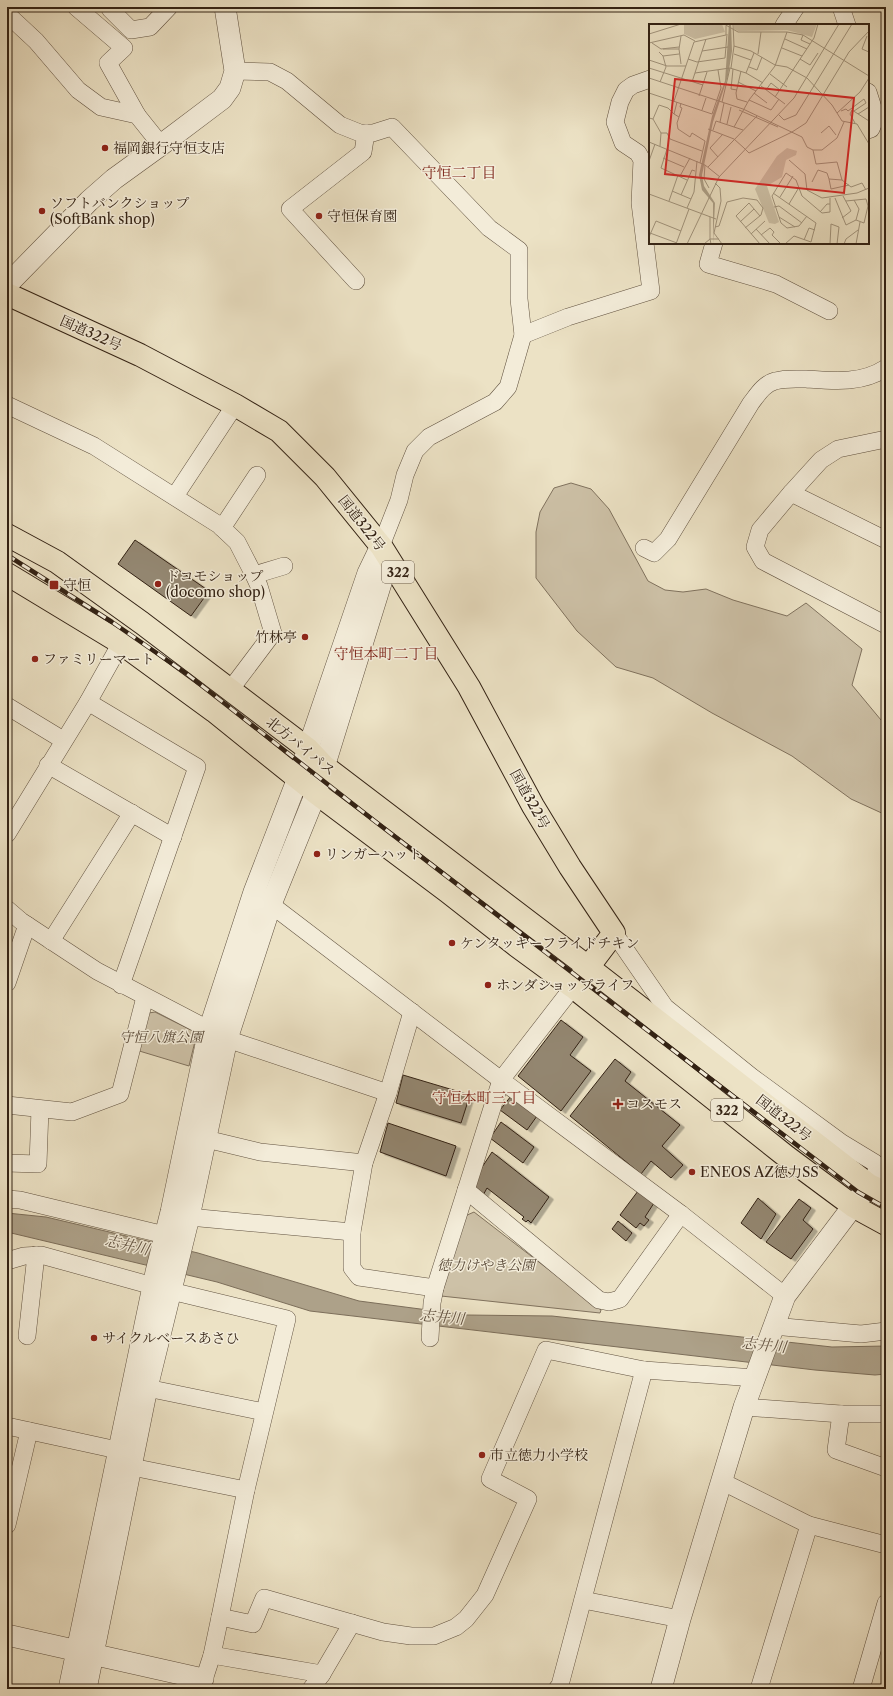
<svg xmlns="http://www.w3.org/2000/svg" width="893" height="1696" font-family="'Libre Caslon Text','Noto Serif JP',serif">
<style>
.green{fill:#cdc1a7;stroke:#80725e}
.water{fill:#ada189;stroke:#7c6e5a}
.building{fill:#938670;stroke:#332214;filter:url(#shadow)}
.lines{fill:none;stroke-linecap:round;stroke-linejoin:round}
.minor-casing{stroke:#615240;stroke-width:18}
.tertiary-casing{stroke:#615240;stroke-width:22}
.trunk-casing{stroke:#332214;stroke-width:24}
.minor{stroke:#f3ecd9;stroke-width:17}
.tertiary{stroke:#f3ecd9;stroke-width:21}
.trunk{stroke:#ece2c5;stroke-width:22}
.rail-casing{stroke:#332214;stroke-width:4.5}
.rail{stroke:#f3ecd9;stroke-width:3;stroke-dasharray:9;stroke-linecap:butt}
.poi-dot{fill:#8f2418;stroke:#f3ecd9;stroke-width:1.5}
.labels{text-anchor:middle;stroke-width:3;stroke-linejoin:round;paint-order:stroke}
.shield{fill:#f3ecd9;stroke:#6d5f4f;stroke-width:1}
.shield-label{font-size:13px;font-weight:bold;fill:#332214}
.poi-label{font-size:14px;fill:#332214;stroke:#f3ecd9;text-anchor:start}
.street-label{font-size:14px;fill:#332214;stroke:#f3ecd9}
.park-label{font-size:14px;font-style:italic;fill:#5a4a39;stroke:#f3ecd9}
.neighbourhood-label{font-size:15px;fill:#7a1f14;stroke:#f3ecd9}
.water-label{font-size:15px;font-style:italic;fill:#5e4e3d;stroke:#f3ecd9}
.inset-road{fill:none;stroke:#a2957e;stroke-width:1}
.view{fill:#d62828;fill-opacity:0.15;stroke:#d62828;stroke-width:2}
.inset-edge{fill:none;stroke:#332214;stroke-width:2}
</style>
<defs>
<filter id="shadow"><feDropShadow dx="4.5" dy="2.5" stdDeviation="0" flood-color="#0004"/></filter>
</defs>
<rect width="100%" height="100%" fill="#ece2c5"/>
<filter id="stains"><feTurbulence type="fractalNoise" baseFrequency=".005" numOctaves="4"/><feColorMatrix values="0 0 0 0 .2 0 0 0 0 .09 0 0 0 0 .02 0 0 0 .5 -.17"/></filter>
<radialGradient id="worn" r=".72"><stop offset=".6" stop-color="#630" stop-opacity="0"/><stop offset="1" stop-color="#630" stop-opacity=".3"/></radialGradient>
<g class="green">
<polygon points="571,483 591,489 609,509 648,581 665,590 683,592 706,589 733,600 787,616 806,603 862,649 852,685 881,720 886,722 886,815 851,799 792,756 712,713 653,678 616,667 577,631 536,578 536,532 540,512 554,488"/>
<polygon points="155,1012 197,1033 189,1066 136,1050 143,1014"/>
<polygon points="474,1212 601,1310 600,1313 441,1296 465,1216"/>
</g>
<polygon class="water" points="7,1213 46,1217 198,1253 359,1301 466,1315 552,1316 832,1347 886,1346 886,1374 875,1375 815,1370 310,1311 217,1282 7,1232"/>
<g class="building">
<polygon points="135,540 209,591 191,616 118,564"/>
<polygon points="561,1020 583,1037 570,1055 591,1071 561,1111 518,1076"/>
<polygon points="615,1059 631,1072 625,1081 680,1125 662,1146 683,1165 671,1178 651,1161 641,1174 570,1116"/>
<polygon points="403,1075 470,1095 461,1123 396,1103"/>
<polygon points="511,1096 537,1116 527,1130 500,1110"/>
<polygon points="501,1122 534,1147 523,1163 490,1138"/>
<polygon points="388,1123 456,1146 446,1176 380,1152"/>
<polygon points="492,1152 549,1197 531,1223 528,1220 526,1222 522,1219 524,1217 487,1188 481,1199 471,1184"/>
<polygon points="638,1191 654,1203 645,1217 649,1220 644,1226 640,1223 636,1228 620,1215"/>
<polygon points="758,1198 776,1214 761,1239 741,1223"/>
<polygon points="799,1199 811,1208 803,1220 813,1229 791,1259 766,1242"/>
<polygon points="618,1221 632,1233 626,1241 612,1229"/>
</g>
<g class="lines">
<defs>
<g id="minor">
<polyline points="76,7 124,48 108,63 137,115"/>
<polyline points="112,7 110,9 131,30 150,27 169,7"/>
<polyline points="841,7 847,25"/>
<polyline points="7,14 36,41 78,90 101,107 137,115 161,145"/>
<polyline points="784,25 796,7"/>
<polyline points="235,71 270,72 287,81 340,125 360,133 373,133 392,127 489,228 519,250 519,299 523,335 508,387 495,402 429,437 415,451 405,475 399,500 381,546"/>
<polyline points="868,92 876,117 871,129 868,130"/>
<polyline points="714,243 708,264 776,284 829,311"/>
<polyline points="356,281 290,209 363,152 366,133"/>
<polyline points="523,335 568,317 651,291 640,203 642,160 638,153 623,143 615,122 620,102 626,90 633,85 650,79"/>
<polyline points="7,405 94,446 219,525 237,542 254,575 259,586 273,633 230,690"/>
<polyline points="886,439 838,449 821,460 791,493 760,530 755,547 763,561 886,625"/>
<polyline points="791,493 886,540"/>
<polyline points="175,496 235,405"/>
<polyline points="222,528 257,475"/>
<path d="M644 548 654 553 668 539 751 403C758 394 764 384 775 381 785 378 796 379 806 379 834 381 861 384 886 368"/>
<polyline points="254,575 284,566"/>
<polyline points="88,702 197,767 121,985"/>
<polyline points="7,706 63,740"/>
<polyline points="48,765 173,837"/>
<polyline points="7,834 88,702 121,643"/>
<polyline points="261,897 501,1080 681,1214 785,1296"/>
<polyline points="7,909 21,921 97,971 227,1039 388,1093"/>
<polyline points="614,933 665,1007 752,1077 842,1143 875,1163 877,1170 869,1185"/>
<polyline points="51,941 132,813"/>
<polyline points="7,983 27,925"/>
<polyline points="412,1012 388,1093 364,1163 352,1232 352,1268 359,1277 435,1288"/>
<polyline points="7,1105 72,1112 120,1094 145,997"/>
<polyline points="206,1139 260,1152 364,1163"/>
<polyline points="7,1163 38,1164 40,1109"/>
<polyline points="466,1190 599,1300 609,1302 620,1299 681,1214"/>
<polyline points="7,1199 20,1200 165,1235"/>
<polyline points="178,1214 189,1217 352,1232"/>
<polyline points="7,1261 24,1256 41,1255 171,1291 287,1319 246,1490 220,1617 212,1655 201,1689"/>
<polyline points="773,1326 861,1334 886,1331"/>
<polyline points="27,1336 36,1255"/>
<polyline points="430,1338 432,1303 435,1288 501,1080 573,987"/>
<polyline points="147,1388 264,1412"/>
<polyline points="744,1407 841,1414 886,1414"/>
<polyline points="841,1414 836,1450 886,1468"/>
<polyline points="7,1426 131,1453"/>
<polyline points="132,1467 246,1490"/>
<polyline points="721,1481 809,1525 886,1545"/>
<polyline points="7,1525 29,1431"/>
<polyline points="583,1600 680,1619"/>
<polyline points="220,1617 253,1624 264,1598 383,1632 411,1636 434,1636 456,1627 466,1619 485,1595 528,1499 490,1479 546,1350 644,1370 755,1378"/>
<polyline points="212,1655 322,1674 352,1623"/>
<polyline points="311,1689 322,1674"/>
<polyline points="557,1689 560,1685 644,1370"/>
<polyline points="759,1689 809,1525"/>
<polyline points="861,1689 886,1603"/>
</g>
<g id="tertiary">
<polyline points="7,285 89,201 114,179 161,145 222,99 230,88 235,71 225,7"/>
<polyline points="7,1635 203,1679"/>
<polyline points="69,1689 156,1272 171,1212 209,1030 254,892 298,778 368,573 381,546"/>
<polyline points="86,1689 147,1388 189,1217 227,1039 271,904 316,793 382,580 381,550"/>
<polyline points="661,1689 680,1619 744,1407 785,1296 869,1185"/>
</g>
<g id="trunk">
<polyline points="7,294 140,355 235,405 279,431 325,477 381,546 469,687 533,806 570,867 614,933 580,978"/>
<polyline points="7,535 57,562 142,623 308,749 324,766 588,967 869,1185 886,1193"/>
<polyline points="7,574 121,643 214,711 316,793 448,892 517,946 573,987 787,1157 853,1206 886,1224"/>
</g>
</defs>
<use href="#minor" class="minor-casing"/>
<use href="#tertiary" class="tertiary-casing"/>
<use href="#trunk" class="trunk-casing"/>
<use href="#minor" class="minor"/>
<use href="#tertiary" class="tertiary"/>
<use href="#trunk" class="trunk"/>
<defs>
<polyline id="rail" points="7,555 112,622 187,674 372,819 858,1192 886,1208"/>
</defs>
<use href="#rail" class="rail-casing"/>
<use href="#rail" class="rail"/>
</g>
<g class="poi-dot">
<circle cx="105" cy="148" r="4"/>
<circle cx="42" cy="211" r="4"/>
<circle cx="319" cy="216" r="4"/>
<circle cx="158" cy="584" r="4"/>
<rect x="49" y="580" width="10" height="10" rx="2"/>
<circle cx="305" cy="637" r="4"/>
<circle cx="35" cy="659" r="4"/>
<circle cx="317" cy="854" r="4"/>
<circle cx="452" cy="943" r="4"/>
<circle cx="488" cy="985" r="4"/>
<path d="M616 1098h4v4h4v4h-4v4h-4v-4h-4v-4h4z"/>
<circle cx="692" cy="1172" r="4"/>
<circle cx="94" cy="1338" r="4"/>
<circle cx="482" cy="1455" r="4"/>
</g>
<g class="labels">
<g class="shield">
<rect x="382" y="561" width="32" height="22" rx="3"/>
<rect x="711" y="1099" width="32" height="22" rx="3"/>
</g>
<g class="shield-label">
<text x="398" y="577">322</text>
<text x="727" y="1115">322</text>
</g>
<g class="poi-label">
<text x="113" y="153">福岡銀行守恒支店</text>
<text x="50" y="208">ソフトバンクショップ<tspan x="50" dy="16">(SoftBank shop)</tspan></text>
<text x="327" y="221">守恒保育園</text>
<text x="166" y="581">ドコモショップ<tspan x="166" dy="16">(docomo shop)</tspan></text>
<text x="63" y="590">守恒</text>
<text x="297" y="642" text-anchor="end">竹林亭</text>
<text x="43" y="664">ファミリーマート</text>
<text x="325" y="859">リンガーハット</text>
<text x="460" y="948">ケンタッキーフライドチキン</text>
<text x="496" y="990">ホンダショップライフ</text>
<text x="626" y="1109">コスモス</text>
<text x="700" y="1177">ENEOS AZ徳力SS</text>
<text x="102" y="1343">サイクルベースあさひ</text>
<text x="490" y="1460">市立徳力小学校</text>
</g>
<g class="street-label">
<text transform="translate(91 333) rotate(24)" y="5">国道322号</text>
<text transform="translate(362 523) rotate(52)" y="5">国道322号</text>
<text transform="translate(301 746) rotate(39)" y="5">北方バイパス</text>
<text transform="translate(530 799) rotate(61)" y="5">国道322号</text>
<text transform="translate(784 1118) rotate(38)" y="5">国道322号</text>
</g>
<g class="park-label">
<text x="161" y="1042">守恒八旗公園</text>
<text x="486" y="1270">徳力けやき公園</text>
</g>
<g class="neighbourhood-label">
<text x="459" y="178">守恒二丁目</text>
<text x="386" y="659">守恒本町二丁目</text>
<text x="484" y="1103">守恒本町三丁目</text>
</g>
<g class="water-label">
<text transform="translate(127 1245) rotate(13)" y="5">志井川</text>
<text transform="translate(442 1317) rotate(5)" y="5">志井川</text>
<text transform="translate(764 1345) rotate(6)" y="5">志井川</text>
</g>
</g>
<g transform="translate(649 24)">
<rect width="220" height="220" fill="#ece2c5"/>
<path d="M35 0H73L76 8 46 15 35 10ZM85 0H168L163 13 138 6 89 7 85 5ZM138 124 148 127 147 131 137 136 133 153 118 162 130 198 126 200 120 199 106 165 128 132Z" fill="#cdc1a7"/>
<path d="M80 0H82L83 27 79 52 64 98 53 151 55 162 66 179 64 220V179L53 166 50 151 63 92 76 57Z" fill="#ada189"/>
<path class="inset-road" d="M75 0 89 8H138L154 11 220 52M0 10 32 0M154 11 152 16 161 20M32 12 30 25 32 40M218 12 213 25 220 28M136 15 158 25M0 19 35 11 46 17M3 19 12 25 30 23M85 22 102 27 126 41 138 43 158 54 183 81 193 97 208 100 220 120M133 24 153 32M14 25H30M53 27 79 23M10 28 14 32 30 30M105 29 97 49 114 59M85 30 102 36M109 30 112 8M39 35 48 38 76 34 78 10M151 35 161 41 169 29M0 36 18 42H37M100 43 108 46 113 33M0 44 54 61M82 44 85 22 84 0M84 45 82 65 88 66M92 47 87 69 88 75 98 78M46 49 81 44 97 49M121 50 138 63M0 54 94 85 153 113 158 123 164 126H173L188 114 195 98M11 58 17 43 14 32M43 58 57 15M89 58 107 67M112 62 136 80M117 66 122 59 131 66M0 69 63 90 72 64 69 46M105 69 118 79M50 72 58 48M126 73 165 14 169 0M100 76 122 86 130 75M25 77 45 18 77 11V2M28 78 25 90 30 93M73 78 81 44M32 79 31 83 33 84 28 99 29 105 41 113 43 109 56 117 51 139M53 86 57 74M90 86 129 103M192 87 197 85 199 87 215 75 217 79 205 87M188 89 211 68 220 54M209 90 220 83M130 91 135 96 147 91 203 0M0 94 4 95 12 109 11 122M4 95 10 81 19 84 25 90M71 98 75 79M206 99 201 90 203 86 220 97M78 100 82 83M85 103 100 76 126 42 138 8M59 105 85 115 95 124M64 106 67 97 94 106M12 109H18L21 115 53 127M172 109 180 102 187 111M0 118 56 141 71 153M95 124 100 129 143 108 157 99 200 28 220 7M18 125 12 144 38 156M164 126 167 140 188 138 193 156 202 163 213 159 217 166M69 133 61 124 74 110M14 134 35 143M140 136 156 150 158 166 173 174 208 169 220 164M0 137 6 120M56 141 55 155 60 164M59 143 108 92M31 152 41 134M193 156 180 155 182 165 200 161M163 158 169 146 178 149 180 155M66 159 71 164 72 177 65 209 73 220M23 167 42 175M124 169 167 199 162 218 145 212 136 220M0 170 67 195M32 171 43 146 46 147M131 173 144 152M186 174 197 201 207 196 215 199 219 182 217 175 197 177M205 176 210 185 207 196M20 177 29 151M140 180 149 165M125 183 130 182 153 199M38 184 45 168 48 137M171 188 178 180H181M158 192 150 202 138 204 132 199 123 172 137 149 147 156 153 172 173 189 181 188V174M61 193V215H70M130 193 146 203M193 194 202 187 194 172M91 198 105 185M66 203 70 202 78 178 94 174 108 176 114 184 112 191 96 204M107 205 121 220M1 209 28 219M102 210 116 197M112 211 121 204 125 208 123 211 132 220M0 213 7 197 32 207M155 216 160 204 166 206M27 220 40 185M38 220 70 153 145 74 190 0M55 220 61 215 62 220M111 220 87 192 100 179 111 192M181 220 182 200 190 203 188 220M195 220 197 215 209 206M207 220 211 198"/>
<path class="view" d="M26 55 205 74 195 169 16 150Z"/>
<rect width="220" height="220" class="inset-edge"/>
</g>
<rect width="893" height="1696" fill="none" stroke="#ece2c5" stroke-width="24"/>
<rect x="8" y="8" width="877" height="1680" fill="none" stroke="#332214" stroke-width="2"/>
<rect x="12" y="12" width="869" height="1672" fill="none" stroke="#332214"/>
<rect width="100%" height="100%" filter="url(#stains)"/>
<rect width="100%" height="100%" fill="url(#worn)"/>
</svg>
